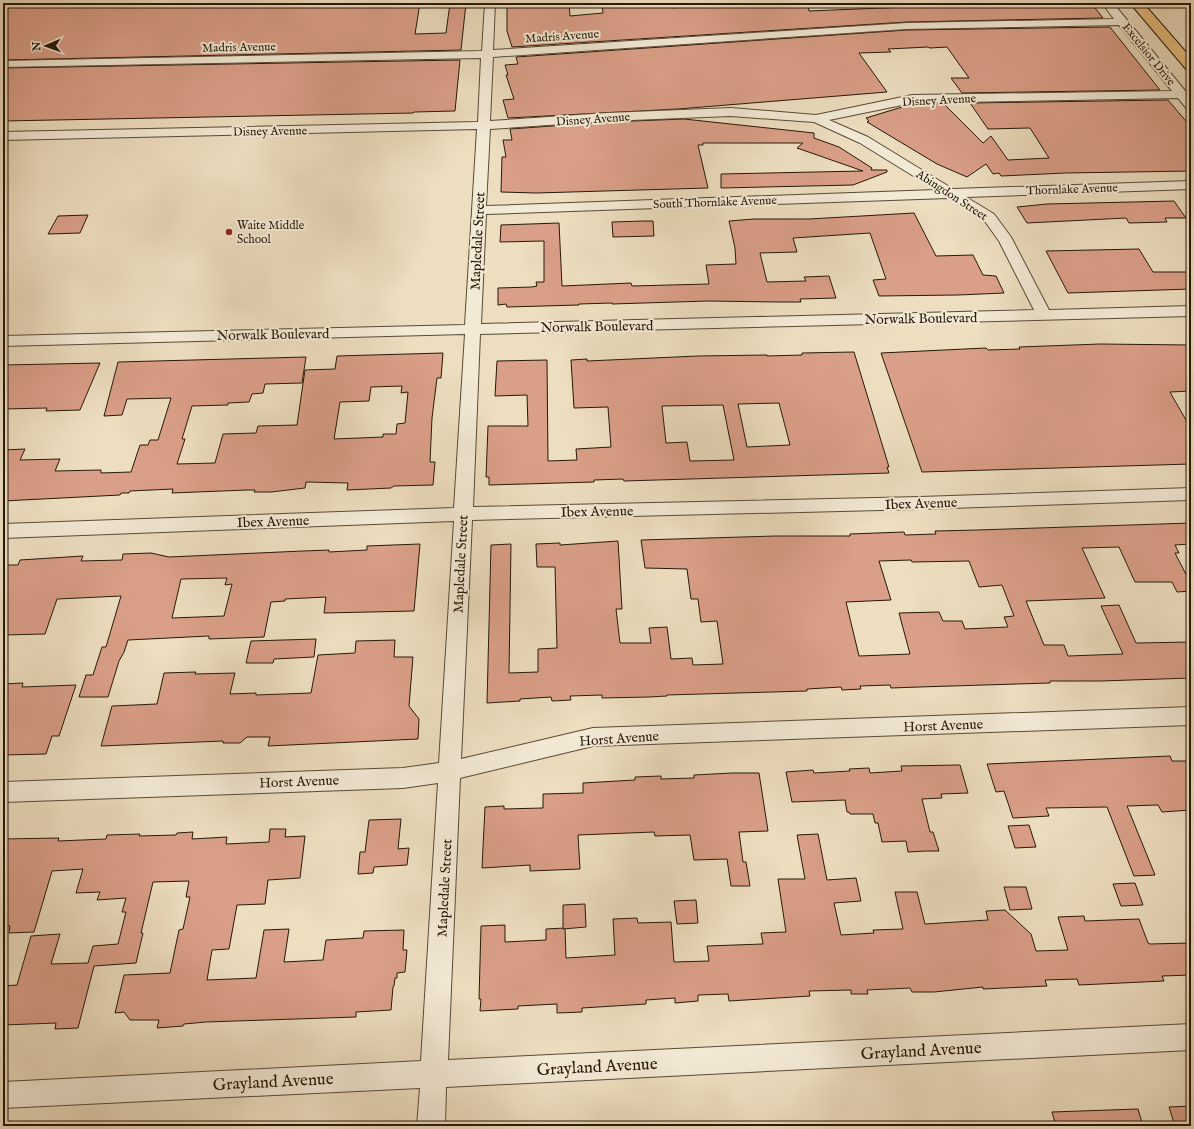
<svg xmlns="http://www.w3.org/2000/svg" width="1194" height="1129" font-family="'IM FELL English',serif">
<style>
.building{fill:#da9f88;stroke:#271807;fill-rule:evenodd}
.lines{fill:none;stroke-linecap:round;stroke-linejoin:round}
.minor-casing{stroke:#584a35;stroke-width:2}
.major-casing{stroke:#271807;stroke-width:2}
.minor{fill:#f3ead6;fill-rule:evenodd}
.major{fill:#e6bf80;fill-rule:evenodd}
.poi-dot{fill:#8f2418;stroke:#f3ead6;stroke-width:1.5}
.labels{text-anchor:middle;stroke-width:4;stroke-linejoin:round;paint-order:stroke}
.far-street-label{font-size:12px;fill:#271807;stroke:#f3ead6}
.far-poi-label{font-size:12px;fill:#271807;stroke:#f3ead6;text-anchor:start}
.street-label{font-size:14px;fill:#271807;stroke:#f3ead6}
.near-street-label{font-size:17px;fill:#271807;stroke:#f3ead6}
</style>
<rect width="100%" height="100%" fill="#eddec0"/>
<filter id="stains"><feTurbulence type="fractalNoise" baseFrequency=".005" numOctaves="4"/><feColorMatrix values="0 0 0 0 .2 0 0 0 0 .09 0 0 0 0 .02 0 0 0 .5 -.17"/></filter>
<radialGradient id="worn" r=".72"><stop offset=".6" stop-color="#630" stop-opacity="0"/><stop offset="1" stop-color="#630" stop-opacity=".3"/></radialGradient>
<g class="building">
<polygon points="90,3 420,3 415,34 446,33 450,3 466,3 461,50 3,60 3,5"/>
<polygon points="510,3 569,3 570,16 603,13 602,3 672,3 673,8 710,3 808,3 809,11 956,5 955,3 1091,3 1103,18 907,22 512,47 507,31 507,6 510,6"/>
<polygon points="1110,27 1160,90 962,93 951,78 969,78 947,47 930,48 928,47 888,49 891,52 859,53 887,92 678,109 508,118 503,100 514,99 506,75 508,75 505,65 518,64 516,57 907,30"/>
<polygon points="460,60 455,111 414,112 413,113 3,121 3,68"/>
<polygon points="1168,100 1191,127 1191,171 1065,173 1001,176 999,173 993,174 986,164 967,177 937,164 867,122 869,121 866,118 912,104 944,104 983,143 991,136 1008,160 1049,158 1030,128 988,129 970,103"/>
<polygon points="684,119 814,133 814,138 839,147 872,168 871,170 887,170 887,172 853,185 721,188 721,174 863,171 797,148 803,143 703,143 703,145 698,145 708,188 536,193 501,192 502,157 506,157 503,140 512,140 510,129 607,122"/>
<polygon points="1174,201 1186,218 1165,218 1167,222 1129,223 1126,218 1027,223 1017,207 1047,204"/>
<polygon points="914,213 936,256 973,255 983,275 996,276 1004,293 958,295 879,296 873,280 886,279 870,233 793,238 797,252 760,253 767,282 806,281 804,277 829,276 836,298 800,299 801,302 778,302 708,301 612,304 612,303 579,304 579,305 507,307 506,304 498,305 498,288 532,287 537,286 536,282 544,282 544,241 500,242 501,225 559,223 562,286 631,283 632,286 709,284 706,265 736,264 735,248 729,221 754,219 809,219"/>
<polygon points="88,215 80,233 48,234 58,216"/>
<polygon points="644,221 653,221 654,236 613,237 612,222"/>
<polygon points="1139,249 1153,272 1191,272 1191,289 1068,293 1046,251"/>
<polygon points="1100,344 1191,345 1191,391 1170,392 1191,429 1191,464 922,472 881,353 986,348 988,350 1020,349 1019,347"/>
<path d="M854 352 889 467H887L889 473 624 481 623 479 594 480V482L489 485V477H486L488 426H528L527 395 495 396 497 361 547 360 548 461 577 460 576 449 611 447 608 407 574 408 571 360 587 359V361L698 356 767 355V356L802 355V353ZM779 403 790 445 747 447 738 404ZM723 405 734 460 690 461 687 442 666 443 662 406Z"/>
<path d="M443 353 441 378H437L432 418 430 462H435L433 485 394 486 391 488 347 490 348 483 306 482 305 488 271 492H254L255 490H247L172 493 173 489 130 491 129 493H121L120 495 3 501V450L25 449 20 460 60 459 55 471 101 470V473L131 472 140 445H148L150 440H158L171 398 127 399 122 415 104 416 118 362 306 357 302 383 265 384 263 393 252 394 249 402 228 403V405L192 406 182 439H185L177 464 215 463 223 434 256 433 258 426 297 425 305 370 335 369 337 356ZM402 386 401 393 408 392 405 423 397 424 396 434H383V437L334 439 340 402 369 401 371 387Z"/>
<polygon points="100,363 80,410 46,411 47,408 3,409 3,365"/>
<path d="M1191 523V544L1175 545 1179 553H1175L1191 584V591L1177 592 1172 582H1135L1119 547 1082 548 1105 598 1026 601 1044 645H1064L1068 656 1123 654 1101 606 1119 605 1136 643 1191 642V678L1101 681H1050V683L919 687 891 688 890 685 860 686 861 689 842 690 841 687 807 689V691L667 695V696L649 697 602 698V695L570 696 571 700 552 701 551 697 520 699V701L487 703 491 545 511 544 509 673 538 672V649L557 648 555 567H537L536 544 560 543V545L618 541 622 609H616L620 643H651L649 628 667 627 671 659 692 658 693 665 723 664 717 621 701 622 698 599H691L687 569 645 568 641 540 776 536H850V534L904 532 905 535 936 534 935 531 977 530ZM911 560 912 562 969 561 979 587 1002 585 1014 616 1004 617 1008 627 965 629 962 621H943L939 612 899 613 910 654 859 656 846 602 891 600 879 561Z"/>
<path d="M420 544 414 611 324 613 326 597 285 599V601L271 602 264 637 209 639V636L128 640 124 652 119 661 108 697H79L86 675H93L102 647H106L121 596 57 599 45 634 3 635V565H18L20 560 83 556 81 561 122 560 123 554 151 553 169 557 303 551 329 550V552L367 550V546ZM227 578 225 585 232 584 224 616 172 618 181 579Z"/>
<polygon points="316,639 314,657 274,659 273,663 246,663 251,641"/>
<polygon points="395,640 394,657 413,657 409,706 419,719 418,739 268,746 270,737 247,737 240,743 223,743 223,741 101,746 112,706 157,704 164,673 196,672 195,674 235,673 230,694 256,693 256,695 311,693 318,655 355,653 356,641"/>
<polygon points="23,683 22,687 76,685 59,736 52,736 46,754 3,755 3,684"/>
<polygon points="1170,756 1172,761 1186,761 1191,772 1191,810 1162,812 1158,805 1127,806 1155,875 1134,876 1107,807 1046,808 1049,816 1013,818 1004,791 996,792 987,764"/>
<polygon points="960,765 968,793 941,794 942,798 922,799 930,832 933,832 939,851 926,851 908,852 906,841 882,842 878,823 875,823 873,814 850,814 849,812 847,812 845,800 792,802 786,772 813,770 814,773 850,771 849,769 869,768 870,773 902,771 901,766"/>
<polygon points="732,773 759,773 768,831 739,832 743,862 746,862 750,886 731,886 727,859 694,860 690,835 655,836 654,832 578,835 580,869 530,871 530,865 482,868 485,807 504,806 504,809 543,808 543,794 583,793 583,783 635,780 635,777 661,776 661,779 694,778 694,775"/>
<polygon points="401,819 398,849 409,848 407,865 374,867 373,873 358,874 360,852 365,852 369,820"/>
<polygon points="1029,825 1036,847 1015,848 1008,826"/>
<polygon points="270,829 286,829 285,837 305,836 300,878 268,880 265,904 237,905 229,949 212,950 207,980 256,978 264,930 289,929 284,962 323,960 326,940 363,938 364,931 404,930 403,950 407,950 405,972 397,973 397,978 395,978 394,986 393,987 391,1010 356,1012 356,1017 206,1022 184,1024 183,1026 157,1028 159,1020 130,1020 124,1012 115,1013 124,975 170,973 179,930 183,929 190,897 186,897 189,881 153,882 141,933 143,933 136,963 94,966 78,1028 55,1029 56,1023 3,1025 3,986 17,985 31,936 60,934 51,964 88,963 93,946 118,944 126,912 122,912 126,898 97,900 100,892 76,893 83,869 52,871 34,932 9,933 10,926 3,926 3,839 59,838 58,841 106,839 107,835 140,834 139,836 176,835 177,833 193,832 192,839 227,837 226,844 269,842"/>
<polygon points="818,834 827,880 856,878 861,901 834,903 841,935 874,933 873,930 903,929 895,892 917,892 925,924 988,920 986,911 1005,910 1031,934 1036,951 1068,950 1058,917 1084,916 1085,921 1139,919 1148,943 1150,944 1191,943 1191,975 1162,976 1164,981 1079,985 1077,979 1045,980 1047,986 983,989 983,987 934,992 912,992 910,988 867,990 868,994 851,994 851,990 809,991 810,996 729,1001 728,994 698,995 698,1001 675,1003 675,998 646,1000 646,1004 582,1008 582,1012 557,1013 557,1004 518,1006 518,1009 480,1011 481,999 479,999 481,926 505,925 505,942 546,940 546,929 565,928 566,958 615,955 613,919 637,918 638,923 671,922 674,962 709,961 707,946 763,944 761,933 786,932 778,879 805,879 797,835"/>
<polygon points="1135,883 1143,905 1121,906 1113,884"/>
<polygon points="1004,887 1026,887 1032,909 1010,910"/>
<polygon points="696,900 698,923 677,924 674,901"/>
<polygon points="585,904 586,927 563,929 563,905"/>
<polygon points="1191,1106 1191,1126 1175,1126 1169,1107"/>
<polygon points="1138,1109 1143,1126 1056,1126 1052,1112"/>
</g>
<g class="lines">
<defs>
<path id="minor" d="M485 3H495L493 50 907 23 1114 19 1102 3H1113L1191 98V110L1187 109 1178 98 912 103 829 120 868 137 953 189 1191 181V189L966 197 994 214 1011 237 1049 310 1191 306V316L480 334 473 507 920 497 1191 488V500L920 509 472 520 461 759 593 728 1191 707V725L593 746 460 778 448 1060 1191 1024V1050L446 1087 445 1126H417L420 1088 3 1108V1082L421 1061 438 783 403 788 3 802V782L403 768 439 763 454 521 3 538V524L454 508 465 334 3 346V336L465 325 477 129 3 140V132L478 122 481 58 3 67V61L482 51ZM1119 25 1172 91 912 95 816 115 731 108 607 113 490 121 493 57 907 29ZM731 116 814 122 860 143 936 190 486 206 490 129 607 121ZM948 198 984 220 999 241 1034 310 481 324 486 214Z"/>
<polygon id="major" points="1130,3 1143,3 1191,58 1191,70 1186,69"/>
</defs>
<use href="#minor" class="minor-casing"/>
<use href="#major" class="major-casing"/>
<use href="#minor" class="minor"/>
<use href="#major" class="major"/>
</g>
<circle class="poi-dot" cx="229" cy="232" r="4"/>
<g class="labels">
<g class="far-street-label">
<text transform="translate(562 36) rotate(-4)" y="4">Madris Avenue</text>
<text transform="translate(239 47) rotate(-1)" y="4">Madris Avenue</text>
<text transform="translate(1149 54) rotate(51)" y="4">Excelsior Drive</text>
<text transform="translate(939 100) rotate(-3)" y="4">Disney Avenue</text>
<text transform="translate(593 119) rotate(-4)" y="4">Disney Avenue</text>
<text transform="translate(270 131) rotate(-1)" y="4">Disney Avenue</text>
<text transform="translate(1072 189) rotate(-2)" y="4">Thornlake Avenue</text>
<text transform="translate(952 195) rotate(33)" y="4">Abingdon Street</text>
<text transform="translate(715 202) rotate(-2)" y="4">South Thornlake Avenue</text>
</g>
<g class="far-poi-label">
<text x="237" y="229">Waite Middle<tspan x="237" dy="14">School</tspan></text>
</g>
<g class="street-label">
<text transform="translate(477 241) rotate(-87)" y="5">Mapledale Street</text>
<text transform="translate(921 318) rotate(-1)" y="5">Norwalk Boulevard</text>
<text transform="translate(597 326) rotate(-1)" y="5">Norwalk Boulevard</text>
<text transform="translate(273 334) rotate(-1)" y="5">Norwalk Boulevard</text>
<text transform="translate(921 503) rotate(-2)" y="5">Ibex Avenue</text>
<text transform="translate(597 511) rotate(-1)" y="5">Ibex Avenue</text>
<text transform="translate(273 521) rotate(-2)" y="5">Ibex Avenue</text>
<text transform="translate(460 564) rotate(-87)" y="5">Mapledale Street</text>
<text transform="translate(943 725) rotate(-2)" y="5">Horst Avenue</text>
<text transform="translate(619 738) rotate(-4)" y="5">Horst Avenue</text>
<text transform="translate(299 781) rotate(-2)" y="5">Horst Avenue</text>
<text transform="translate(444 888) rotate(-87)" y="5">Mapledale Street</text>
</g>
<g class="near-street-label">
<text transform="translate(921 1050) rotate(-3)" y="6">Grayland Avenue</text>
<text transform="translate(597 1066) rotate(-3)" y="6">Grayland Avenue</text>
<text transform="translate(273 1081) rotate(-3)" y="6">Grayland Avenue</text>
</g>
</g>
<rect width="1194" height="1129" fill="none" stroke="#eddec0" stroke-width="16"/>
<rect x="4" y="4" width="1186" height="1121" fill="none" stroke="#271807" stroke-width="2"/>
<rect x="8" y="8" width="1178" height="1113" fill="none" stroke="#271807"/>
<g transform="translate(46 46) rotate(268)" stroke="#f3ead6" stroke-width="3" paint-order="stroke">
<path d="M0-3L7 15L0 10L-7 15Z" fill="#271807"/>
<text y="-6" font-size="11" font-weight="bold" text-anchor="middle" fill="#271807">N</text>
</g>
<rect width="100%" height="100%" filter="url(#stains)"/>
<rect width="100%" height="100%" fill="url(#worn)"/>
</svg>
